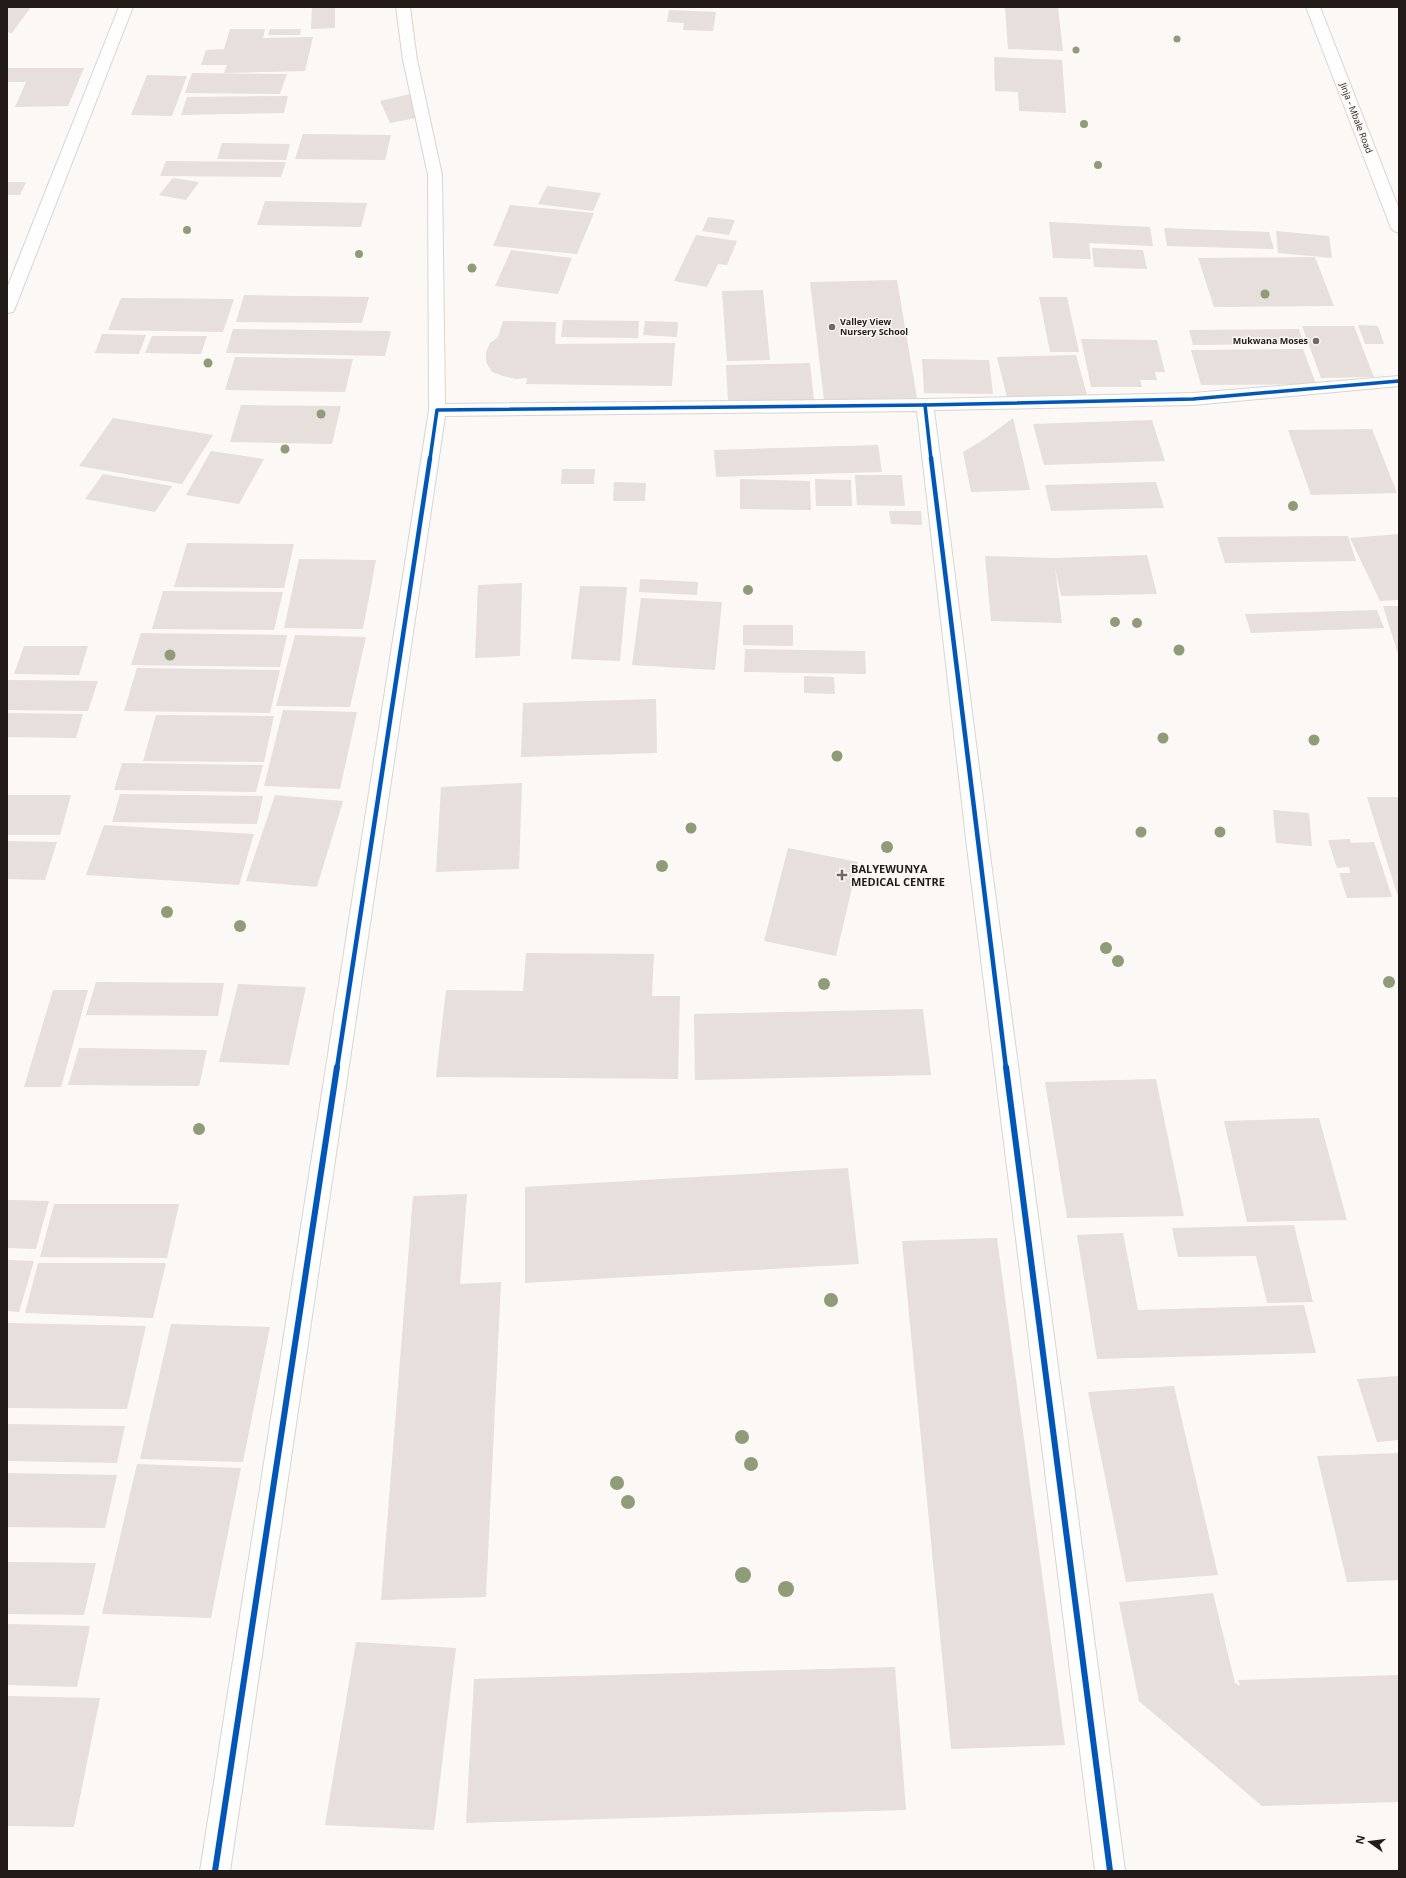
<svg xmlns="http://www.w3.org/2000/svg" width="1406" height="1878" font-family="'Open Sans',sans-serif">
<style>
.building{fill:#e6dfdc}
.lines{fill:none;stroke-linecap:round;stroke-linejoin:round}
.minor-casing{stroke:#d9d4d0;stroke-width:2}
.primary-casing{stroke:#d9d4d0;stroke-width:2}
.minor{fill:#fefefe;fill-rule:evenodd}
.primary{fill:#fefefe;fill-rule:evenodd}
.cycleway-far2-casing{stroke:#fcf7f5;stroke-width:5}
.cycleway-far1-casing{stroke:#fcf7f5;stroke-width:7}
.cycleway-casing{stroke:#fcf7f5;stroke-width:8}
.cycleway-far2{stroke:#0057b8;stroke-width:3.5}
.cycleway-far1{stroke:#0057b8;stroke-width:4.5}
.cycleway{stroke:#0057b8;stroke-width:6}
.tree{fill:#8f9c78}
.poi-dot{fill:#6f6865;stroke:#fcf7f5;stroke-width:1.5}
.labels{text-anchor:middle;stroke-width:3;stroke-linejoin:round;paint-order:stroke}
.far-street-label{font-size:9px;fill:#231b17;stroke:#fcf7f5}
.far-poi-label{font-size:9px;font-weight:bold;fill:#231b17;stroke:#fcf7f5;text-anchor:start}
.poi-label{font-size:11px;font-weight:bold;fill:#231b17;stroke:#fcf7f5;text-anchor:start}
</style>
<rect width="100%" height="100%" fill="#fbf8f6"/>
<g class="building">
<polygon points="7,7 31,7 12,33 7,32"/>
<polygon points="312,7 335,7 335,28 311,29"/>
<polygon points="1005,7 1058,7 1063,51 1008,49"/>
<polygon points="669,10 716,12 713,31 683,30 684,23 667,22"/>
<polygon points="230,29 265,29 263,38 313,37 305,71 224,73 227,65 201,65 206,50 224,49"/>
<polygon points="270,29 301,29 300,35 268,35"/>
<polygon points="994,57 1062,60 1066,113 1019,111 1018,92 995,91"/>
<polygon points="7,68 84,68 68,106 15,107 26,82 7,82"/>
<polygon points="192,73 287,74 280,94 185,93"/>
<polygon points="147,75 187,76 172,116 131,115"/>
<polygon points="410,94 421,117 390,123 380,101"/>
<polygon points="288,96 284,113 181,115 187,97"/>
<polygon points="303,134 391,135 385,160 295,159"/>
<polygon points="222,143 290,144 286,160 217,159"/>
<polygon points="166,161 286,162 281,177 160,176"/>
<polygon points="173,178 199,182 186,200 159,195"/>
<polygon points="7,182 26,182 20,195 7,195"/>
<polygon points="547,186 601,193 593,211 538,204"/>
<polygon points="265,201 367,203 361,227 257,225"/>
<polygon points="510,205 594,213 577,254 493,246"/>
<polygon points="708,217 735,220 729,235 702,231"/>
<polygon points="1049,222 1150,227 1153,246 1089,243 1091,259 1053,258"/>
<polygon points="1164,228 1269,232 1274,249 1167,246"/>
<polygon points="1276,231 1329,236 1332,258 1278,253"/>
<polygon points="696,235 737,241 727,265 718,264 707,287 674,281"/>
<polygon points="1092,248 1143,250 1147,269 1094,267"/>
<polygon points="511,250 572,258 558,294 495,286"/>
<polygon points="1315,257 1334,306 1214,307 1198,258"/>
<polygon points="897,280 917,398 824,400 810,282"/>
<polygon points="763,290 770,360 727,361 722,291"/>
<polygon points="244,295 369,297 362,323 236,322"/>
<polygon points="1039,297 1067,297 1079,352 1050,352"/>
<polygon points="121,298 234,299 223,332 108,330"/>
<polygon points="563,320 639,321 638,338 561,337"/>
<polygon points="503,321 556,322 555,341 556,344 675,343 672,386 526,384 527,378 516,379 503,376 492,372 486,362 486,352 490,343 498,337"/>
<polygon points="645,321 678,322 677,337 643,335"/>
<polygon points="1358,325 1378,326 1384,344 1365,344"/>
<polygon points="1302,326 1354,326 1374,377 1321,378"/>
<polygon points="233,329 391,331 385,356 226,353"/>
<polygon points="1299,329 1304,344 1193,345 1189,330"/>
<polygon points="102,334 146,335 139,354 95,353"/>
<polygon points="152,336 207,336 201,354 145,353"/>
<polygon points="1081,339 1157,340 1165,372 1155,372 1157,380 1140,380 1142,387 1091,387"/>
<polygon points="1303,349 1316,384 1201,385 1191,350"/>
<polygon points="1076,355 1087,395 1007,397 997,357"/>
<polygon points="235,357 353,359 345,392 225,390"/>
<polygon points="922,359 989,360 993,394 924,393"/>
<polygon points="810,363 814,400 728,401 726,365"/>
<polygon points="241,405 341,406 332,444 230,442"/>
<polygon points="113,418 213,435 182,484 79,466"/>
<polygon points="1013,418 1030,490 971,492 963,452 986,438"/>
<polygon points="1152,420 1165,461 1044,465 1033,424"/>
<polygon points="1372,429 1397,493 1311,495 1288,430"/>
<polygon points="878,445 882,472 716,477 714,450"/>
<polygon points="211,451 264,459 239,504 186,495"/>
<polygon points="562,469 595,469 594,484 561,484"/>
<polygon points="103,474 172,486 155,512 85,499"/>
<polygon points="855,475 902,475 905,506 857,505"/>
<polygon points="740,479 810,481 811,510 740,509"/>
<polygon points="815,479 851,480 852,506 816,506"/>
<polygon points="614,482 646,483 645,501 613,501"/>
<polygon points="1156,482 1164,508 1051,511 1045,485"/>
<polygon points="889,511 921,511 922,525 891,524"/>
<polygon points="1399,534 1399,600 1380,601 1350,538"/>
<polygon points="1348,536 1356,561 1225,563 1217,537"/>
<polygon points="187,543 294,544 284,588 174,587"/>
<polygon points="1147,555 1157,594 1061,596 1055,567 1062,623 991,621 985,556 1053,558"/>
<polygon points="299,559 376,560 363,629 284,628"/>
<polygon points="640,579 698,582 697,595 639,592"/>
<polygon points="522,583 520,656 475,658 478,585"/>
<polygon points="580,586 627,587 620,661 571,659"/>
<polygon points="163,591 283,592 274,630 152,629"/>
<polygon points="641,598 722,602 715,670 632,665"/>
<polygon points="1383,606 1399,606 1399,657"/>
<polygon points="1377,610 1384,628 1251,633 1245,614"/>
<polygon points="743,625 793,625 793,646 743,645"/>
<polygon points="141,633 287,635 280,667 131,665"/>
<polygon points="295,635 366,637 350,707 276,706"/>
<polygon points="24,646 88,646 79,675 14,674"/>
<polygon points="745,649 865,651 866,674 744,672"/>
<polygon points="137,668 280,670 270,713 124,711"/>
<polygon points="804,676 834,677 835,694 804,693"/>
<polygon points="7,680 98,681 88,711 7,710"/>
<polygon points="656,699 657,753 521,757 523,703"/>
<polygon points="283,710 357,712 340,789 264,786"/>
<polygon points="7,713 83,714 76,738 7,737"/>
<polygon points="156,715 274,716 264,762 143,761"/>
<polygon points="122,763 263,765 256,792 114,790"/>
<polygon points="522,783 519,869 436,872 441,787"/>
<polygon points="120,794 263,796 257,824 112,822"/>
<polygon points="7,795 71,795 60,835 7,835"/>
<polygon points="275,795 343,801 317,887 246,881"/>
<polygon points="1367,797 1399,797 1399,894 1397,894"/>
<polygon points="1273,810 1309,813 1312,846 1276,843"/>
<polygon points="104,825 254,834 239,885 86,875"/>
<polygon points="1350,839 1351,843 1374,842 1392,897 1347,898 1339,873 1350,873 1349,867 1337,868 1328,840"/>
<polygon points="7,841 57,842 45,880 7,879"/>
<polygon points="788,848 858,862 836,956 764,941"/>
<polygon points="526,953 654,954 652,996 680,996 678,1079 436,1077 446,990 523,991"/>
<polygon points="96,982 224,983 218,1016 86,1015"/>
<polygon points="238,984 306,987 289,1065 219,1062"/>
<polygon points="53,990 88,990 61,1087 24,1087"/>
<polygon points="923,1009 931,1075 695,1080 694,1014"/>
<polygon points="79,1048 207,1050 199,1086 68,1085"/>
<polygon points="1156,1079 1184,1216 1067,1218 1045,1082"/>
<polygon points="1319,1118 1347,1220 1247,1222 1224,1121"/>
<polygon points="848,1168 859,1264 525,1283 525,1187"/>
<polygon points="467,1194 460,1284 501,1282 486,1597 381,1600 413,1196"/>
<polygon points="7,1200 49,1201 36,1249 7,1248"/>
<polygon points="54,1204 179,1204 167,1258 40,1257"/>
<polygon points="1294,1225 1313,1302 1267,1303 1256,1256 1178,1257 1172,1228"/>
<polygon points="1123,1233 1138,1310 1304,1305 1316,1353 1097,1359 1077,1235"/>
<polygon points="997,1238 1065,1745 951,1749 902,1241"/>
<polygon points="7,1260 34,1261 19,1312 7,1311"/>
<polygon points="38,1263 166,1263 153,1318 25,1313"/>
<polygon points="7,1323 146,1326 127,1409 7,1408"/>
<polygon points="171,1324 270,1327 243,1462 140,1459"/>
<polygon points="1399,1376 1399,1440 1377,1442 1357,1379"/>
<polygon points="1174,1386 1218,1575 1126,1582 1088,1392"/>
<polygon points="7,1424 125,1426 117,1463 7,1461"/>
<polygon points="1399,1453 1399,1580 1347,1582 1317,1456"/>
<polygon points="137,1464 241,1468 211,1618 102,1614"/>
<polygon points="7,1473 117,1475 105,1528 7,1527"/>
<polygon points="7,1562 96,1563 84,1615 7,1614"/>
<polygon points="1213,1593 1235,1683 1240,1686 1238,1680 1399,1675 1399,1802 1262,1806 1139,1701 1119,1602"/>
<polygon points="7,1624 90,1626 77,1687 7,1685"/>
<polygon points="356,1642 456,1648 434,1830 325,1825"/>
<polygon points="895,1667 906,1810 466,1823 474,1679"/>
<polygon points="7,1696 100,1698 74,1827 7,1826"/>
</g>
<g class="lines">
<defs>
<g id="minor">
<polygon points="119,7 133,7 15,308 13,312 7,313 7,288"/>
<polygon points="396,7 410,7 417,60 442,175 445,404 925,399 1193,393 1399,376 1399,386 1193,405 934,410 989,847 1125,1871 1095,1871 967,847 917,411 445,416 230,1871 200,1871 429,410 428,175 403,60"/>
</g>
<polygon id="primary" points="1306,7 1320,7 1399,209 1399,233 1394,231 1391,228"/>
</defs>
<use href="#minor" class="minor-casing"/>
<use href="#primary" class="primary-casing"/>
<use href="#minor" class="minor"/>
<use href="#primary" class="primary"/>
<defs>
<g id="cycleway-far2">
<polyline points="925,405 931,459"/>
<polyline points="430,459 437,410 925,405 1193,399 1399,381"/>
</g>
<g id="cycleway-far1">
<polyline points="931,458 1006,1068"/>
<polyline points="337,1068 430,458"/>
</g>
<g id="cycleway">
<polyline points="1006,1067 1110,1871"/>
<polyline points="215,1871 337,1067"/>
</g>
</defs>
<use href="#cycleway-far2" class="cycleway-far2-casing"/>
<use href="#cycleway-far1" class="cycleway-far1-casing"/>
<use href="#cycleway" class="cycleway-casing"/>
<use href="#cycleway-far2" class="cycleway-far2"/>
<use href="#cycleway-far1" class="cycleway-far1"/>
<use href="#cycleway" class="cycleway"/>
</g>
<g class="tree">
<circle cx="1177" cy="39" r="3.5"/>
<circle cx="1076" cy="50" r="3.5"/>
<circle cx="1084" cy="124" r="4"/>
<circle cx="1098" cy="165" r="4"/>
<circle cx="187" cy="230" r="4"/>
<circle cx="359" cy="254" r="4"/>
<circle cx="472" cy="268" r="4.5"/>
<circle cx="1265" cy="294" r="4.5"/>
<circle cx="208" cy="363" r="4.5"/>
<circle cx="321" cy="414" r="4.5"/>
<circle cx="285" cy="449" r="4.5"/>
<circle cx="1293" cy="506" r="5"/>
<circle cx="748" cy="590" r="5"/>
<circle cx="1115" cy="622" r="5"/>
<circle cx="1137" cy="623" r="5"/>
<circle cx="1179" cy="650" r="5.5"/>
<circle cx="170" cy="655" r="5.5"/>
<circle cx="1163" cy="738" r="5.5"/>
<circle cx="1314" cy="740" r="5.5"/>
<circle cx="837" cy="756" r="5.5"/>
<circle cx="691" cy="828" r="5.5"/>
<circle cx="1141" cy="832" r="5.5"/>
<circle cx="1220" cy="832" r="5.5"/>
<circle cx="887" cy="847" r="6"/>
<circle cx="662" cy="866" r="6"/>
<circle cx="167" cy="912" r="6"/>
<circle cx="240" cy="926" r="6"/>
<circle cx="1106" cy="948" r="6"/>
<circle cx="1118" cy="961" r="6"/>
<circle cx="1389" cy="982" r="6"/>
<circle cx="824" cy="984" r="6"/>
<circle cx="199" cy="1129" r="6"/>
<circle cx="831" cy="1300" r="7"/>
<circle cx="742" cy="1437" r="7"/>
<circle cx="751" cy="1464" r="7"/>
<circle cx="617" cy="1483" r="7"/>
<circle cx="628" cy="1502" r="7"/>
<circle cx="743" cy="1575" r="8"/>
<circle cx="786" cy="1589" r="8"/>
</g>
<g class="poi-dot">
<circle cx="832" cy="327" r="4"/>
<circle cx="1316" cy="341" r="4"/>
<path d="M840 869h4v4h4v4h-4v4h-4v-4h-4v-4h4z"/>
</g>
<g class="labels">
<g class="far-street-label">
<text transform="translate(1356 118) rotate(69)" y="3">Jinja - Mbale Road</text>
</g>
<g class="far-poi-label">
<text x="840" y="325">Valley View<tspan x="840" dy="10">Nursery School</tspan></text>
<text x="1308" y="344" text-anchor="end">Mukwana Moses</text>
</g>
<g class="poi-label">
<text x="851" y="873">BALYEWUNYA<tspan x="851" dy="13">MEDICAL CENTRE</tspan></text>
</g>
</g>
<rect width="1406" height="1878" fill="none" stroke="#231b17" stroke-width="16"/>
<g transform="translate(1370 1842) rotate(284)" stroke="#fcf7f5" stroke-width="3" paint-order="stroke">
<path d="M0-3L7 15L0 10L-7 15Z" fill="#231b17"/>
<text y="-6" font-size="11" font-weight="bold" text-anchor="middle" fill="#231b17">N</text>
</g>
</svg>
